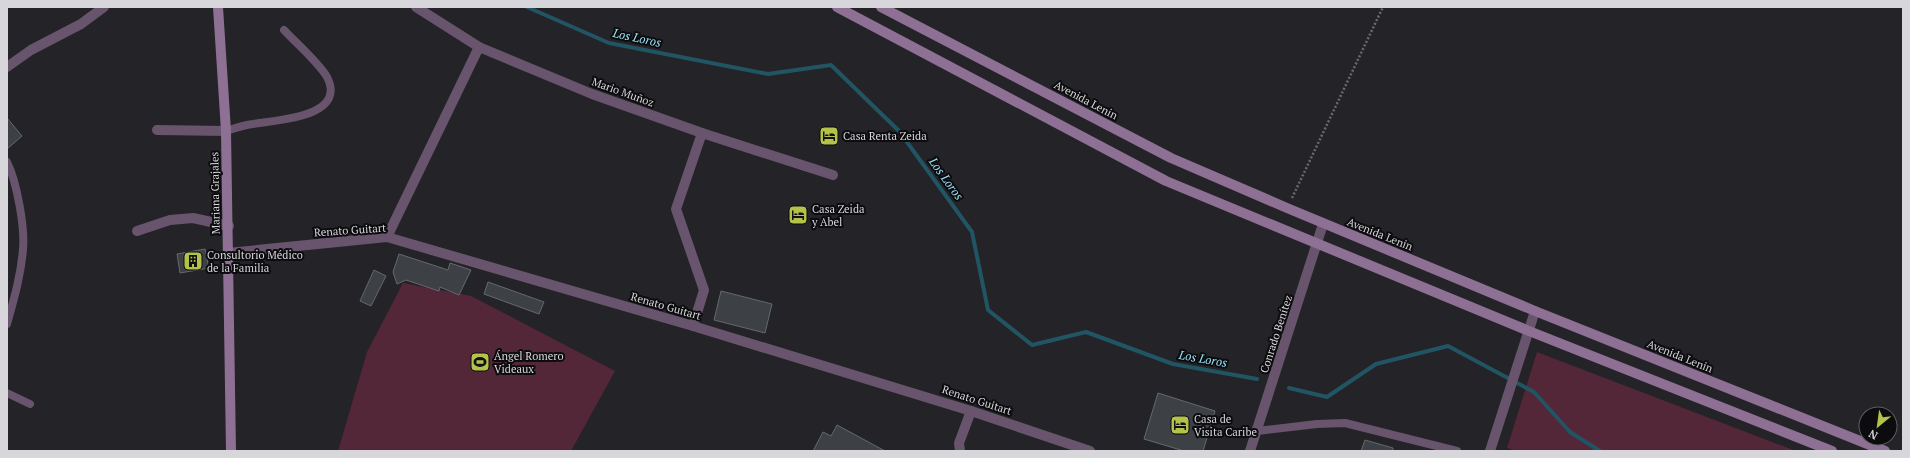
<svg xmlns="http://www.w3.org/2000/svg" width="1910" height="458" font-family="'PT Serif',serif">
<style>
.green{fill:#532638}
.lines{fill:none;stroke-linecap:round;stroke-linejoin:round}
.stream{stroke:#215563;stroke-width:4}
.building{fill:#3d4146;stroke:#64696e}
.path{stroke:#69696e;stroke-width:2.5;stroke-dasharray:2 2;stroke-linecap:butt}
.lane{stroke:#68546c;stroke-width:8}
.street{stroke:#68546c;stroke-width:10}
.secondary{stroke:#8f7095;stroke-width:10}
.labels{text-anchor:middle;stroke-width:4;stroke-linejoin:round;paint-order:stroke}
.street-label{font-size:11px;fill:#d7d7db;stroke:#0c0c0f}
.poi-label{font-size:11px;fill:#d7d7db;stroke:#0c0c0f;text-anchor:start}
.water-label{font-size:12px;font-style:italic;fill:#99e0f6;stroke:#0c0c0f}
</style>
<rect width="100%" height="100%" fill="#232328"/>
<g class="green">
<polygon points="403,283 471,296 615,371 571,451 338,451 367,352"/>
<polygon points="1537,352 1796,451 1517,451 1507,448"/>
</g>
<g class="lines">
<g class="stream">
<polyline points="527,7 609,43 768,74 831,65 899,131 972,232 988,310 1032,345 1086,332 1173,364 1257,379"/>
<polyline points="1289,388 1327,397 1376,364 1448,346 1534,392 1570,432 1600,451"/>
</g>
</g>
<g class="building">
<polygon points="7,118 22,136 7,149"/>
<polygon points="205,249 209,268 180,273 177,254"/>
<polygon points="399,254 448,270 450,263 471,270 459,295 440,287 439,291 406,280 397,284 393,272"/>
<polygon points="374,270 386,276 371,306 360,301"/>
<polygon points="488,282 544,302 539,314 484,294"/>
<polygon points="721,291 772,304 765,333 714,320"/>
<polygon points="1158,393 1215,411 1203,451 1184,451 1144,439"/>
<polygon points="837,425 885,451 813,451 823,432 831,436"/>
<polygon points="1365,440 1393,448 1393,451 1361,451"/>
</g>
<g class="lines">
<polyline class="path" points="1292,198 1383,7"/>
<g class="lane">
<path d="M226 131C235 128 244 125 253 124 274 120 348 118 327 77 319 63 296 43 284 30"/>
<path d="M7 162C17 182 25 228 23 249 21 275 14 299 7 324"/>
<polyline points="7,393 30,404"/>
<polyline points="1257,431 1317,424 1345,423 1457,451"/>
</g>
<g class="street">
<polyline points="416,7 479,47 592,94 702,133 833,175"/>
<polyline points="7,67 31,50 81,24 104,7"/>
<polyline points="157,130 226,131"/>
<polyline points="137,231 170,220 193,218 229,226"/>
<polyline points="387,237 479,47"/>
<polyline points="228,253 387,237 693,326 971,411 1090,451"/>
<polyline points="693,326 704,290 676,209 702,133"/>
<polyline points="960,451 959,443 971,411"/>
<polyline points="1250,451 1323,224"/>
<polyline points="1490,451 1535,311"/>
</g>
<g class="secondary">
<polyline points="218,7 226,131 231,451"/>
<polyline points="837,7 1166,181 1529,331 1832,451"/>
<polyline points="881,7 1171,158 1287,208 1535,311 1885,451"/>
</g>
</g>
<defs>
<symbol id="hotel-square" viewBox="-11 -11 22 22"><rect x="-9" y="-9" width="18" height="18" rx="4" fill="#b4c24a" stroke="#0c0c0f"/><path d="M-6-4.5h1.5V1H6V5H4.5V3h-9V5H-6ZM-4 0a1.8 1.8 0 1 1 3.6 0ZM.5 0V-2.5h3Q6-2.5 6 0Z" fill="#111"/></symbol>
<symbol id="building-square" viewBox="-11 -11 22 22"><rect x="-9" y="-9" width="18" height="18" rx="4" fill="#b4c24a" stroke="#0c0c0f"/><path d="M-4-6H4V6H1V3H-1V6H-4ZM-2.5-4.3h1.7v1.8h-1.7ZM.8-4.3h1.7v1.8H.8ZM-2.5-1h1.7V.8h-1.7ZM.8-1h1.7V.8H.8Z" fill="#111"/></symbol>
<symbol id="stadium-square" viewBox="-11 -11 22 22"><rect x="-9" y="-9" width="18" height="18" rx="4" fill="#b4c24a" stroke="#0c0c0f"/><path d="M0-5a6.5 5 0 1 0 0 10a6.5 5 0 1 0 0-10ZM-3.5-1.8h7v3.6h-7Z" fill="#111"/></symbol>
</defs>
<g fill-rule="evenodd">
<use href="#hotel-square" x="818" y="125" width="22" height="22"/>
<use href="#hotel-square" x="787" y="204" width="22" height="22"/>
<use href="#building-square" x="182" y="250" width="22" height="22"/>
<use href="#stadium-square" x="469" y="351" width="22" height="22"/>
<use href="#hotel-square" x="1169" y="414" width="22" height="22"/>
</g>
<g class="labels">
<g class="street-label">
<text transform="translate(623 92) rotate(20)" y="4">Mario Muñoz</text>
<text transform="translate(1086 100) rotate(28)" y="4">Avenida Lenin</text>
<text transform="translate(215 193) rotate(-91)" y="4">Mariana Grajales</text>
<text transform="translate(350 230) rotate(-4)" y="4">Renato Guitart</text>
<text transform="translate(1380 234) rotate(22)" y="4">Avenida Lenin</text>
<text transform="translate(666 306) rotate(16)" y="4">Renato Guitart</text>
<text transform="translate(1276 334) rotate(-72)" y="4">Conrado Benítez</text>
<text transform="translate(1680 356) rotate(22)" y="4">Avenida Lenin</text>
<text transform="translate(977 400) rotate(18)" y="4">Renato Guitart</text>
</g>
<g class="poi-label">
<text x="843" y="140">Casa Renta Zeida</text>
<text x="812" y="213">Casa Zeida<tspan x="812" dy="13">y Abel</tspan></text>
<text x="207" y="259">Consultorio Médico<tspan x="207" dy="13">de la Familia</tspan></text>
<text x="494" y="360">Ángel Romero<tspan x="494" dy="13">Videaux</tspan></text>
<text x="1194" y="423">Casa de<tspan x="1194" dy="13">Visita Caribe</tspan></text>
</g>
<g class="water-label">
<text transform="translate(637 38) rotate(12)" y="4">Los Loros</text>
<text transform="translate(946 179) rotate(54)" y="4">Los Loros</text>
<text transform="translate(1203 359) rotate(10)" y="4">Los Loros</text>
</g>
</g>
<rect width="1910" height="458" fill="none" stroke="#d7d7db" stroke-width="16"/>
<g transform="translate(1878 426) rotate(209)"><circle r="19" fill="#0c0c0f" stroke="#5d5d61"/>
<path d="M0-3L7 15L0 10L-7 15Z" fill="#b4c24a"/>
<text y="-6" font-size="11" font-weight="bold" text-anchor="middle" fill="#d7d7db">N</text>
</g>
</svg>
